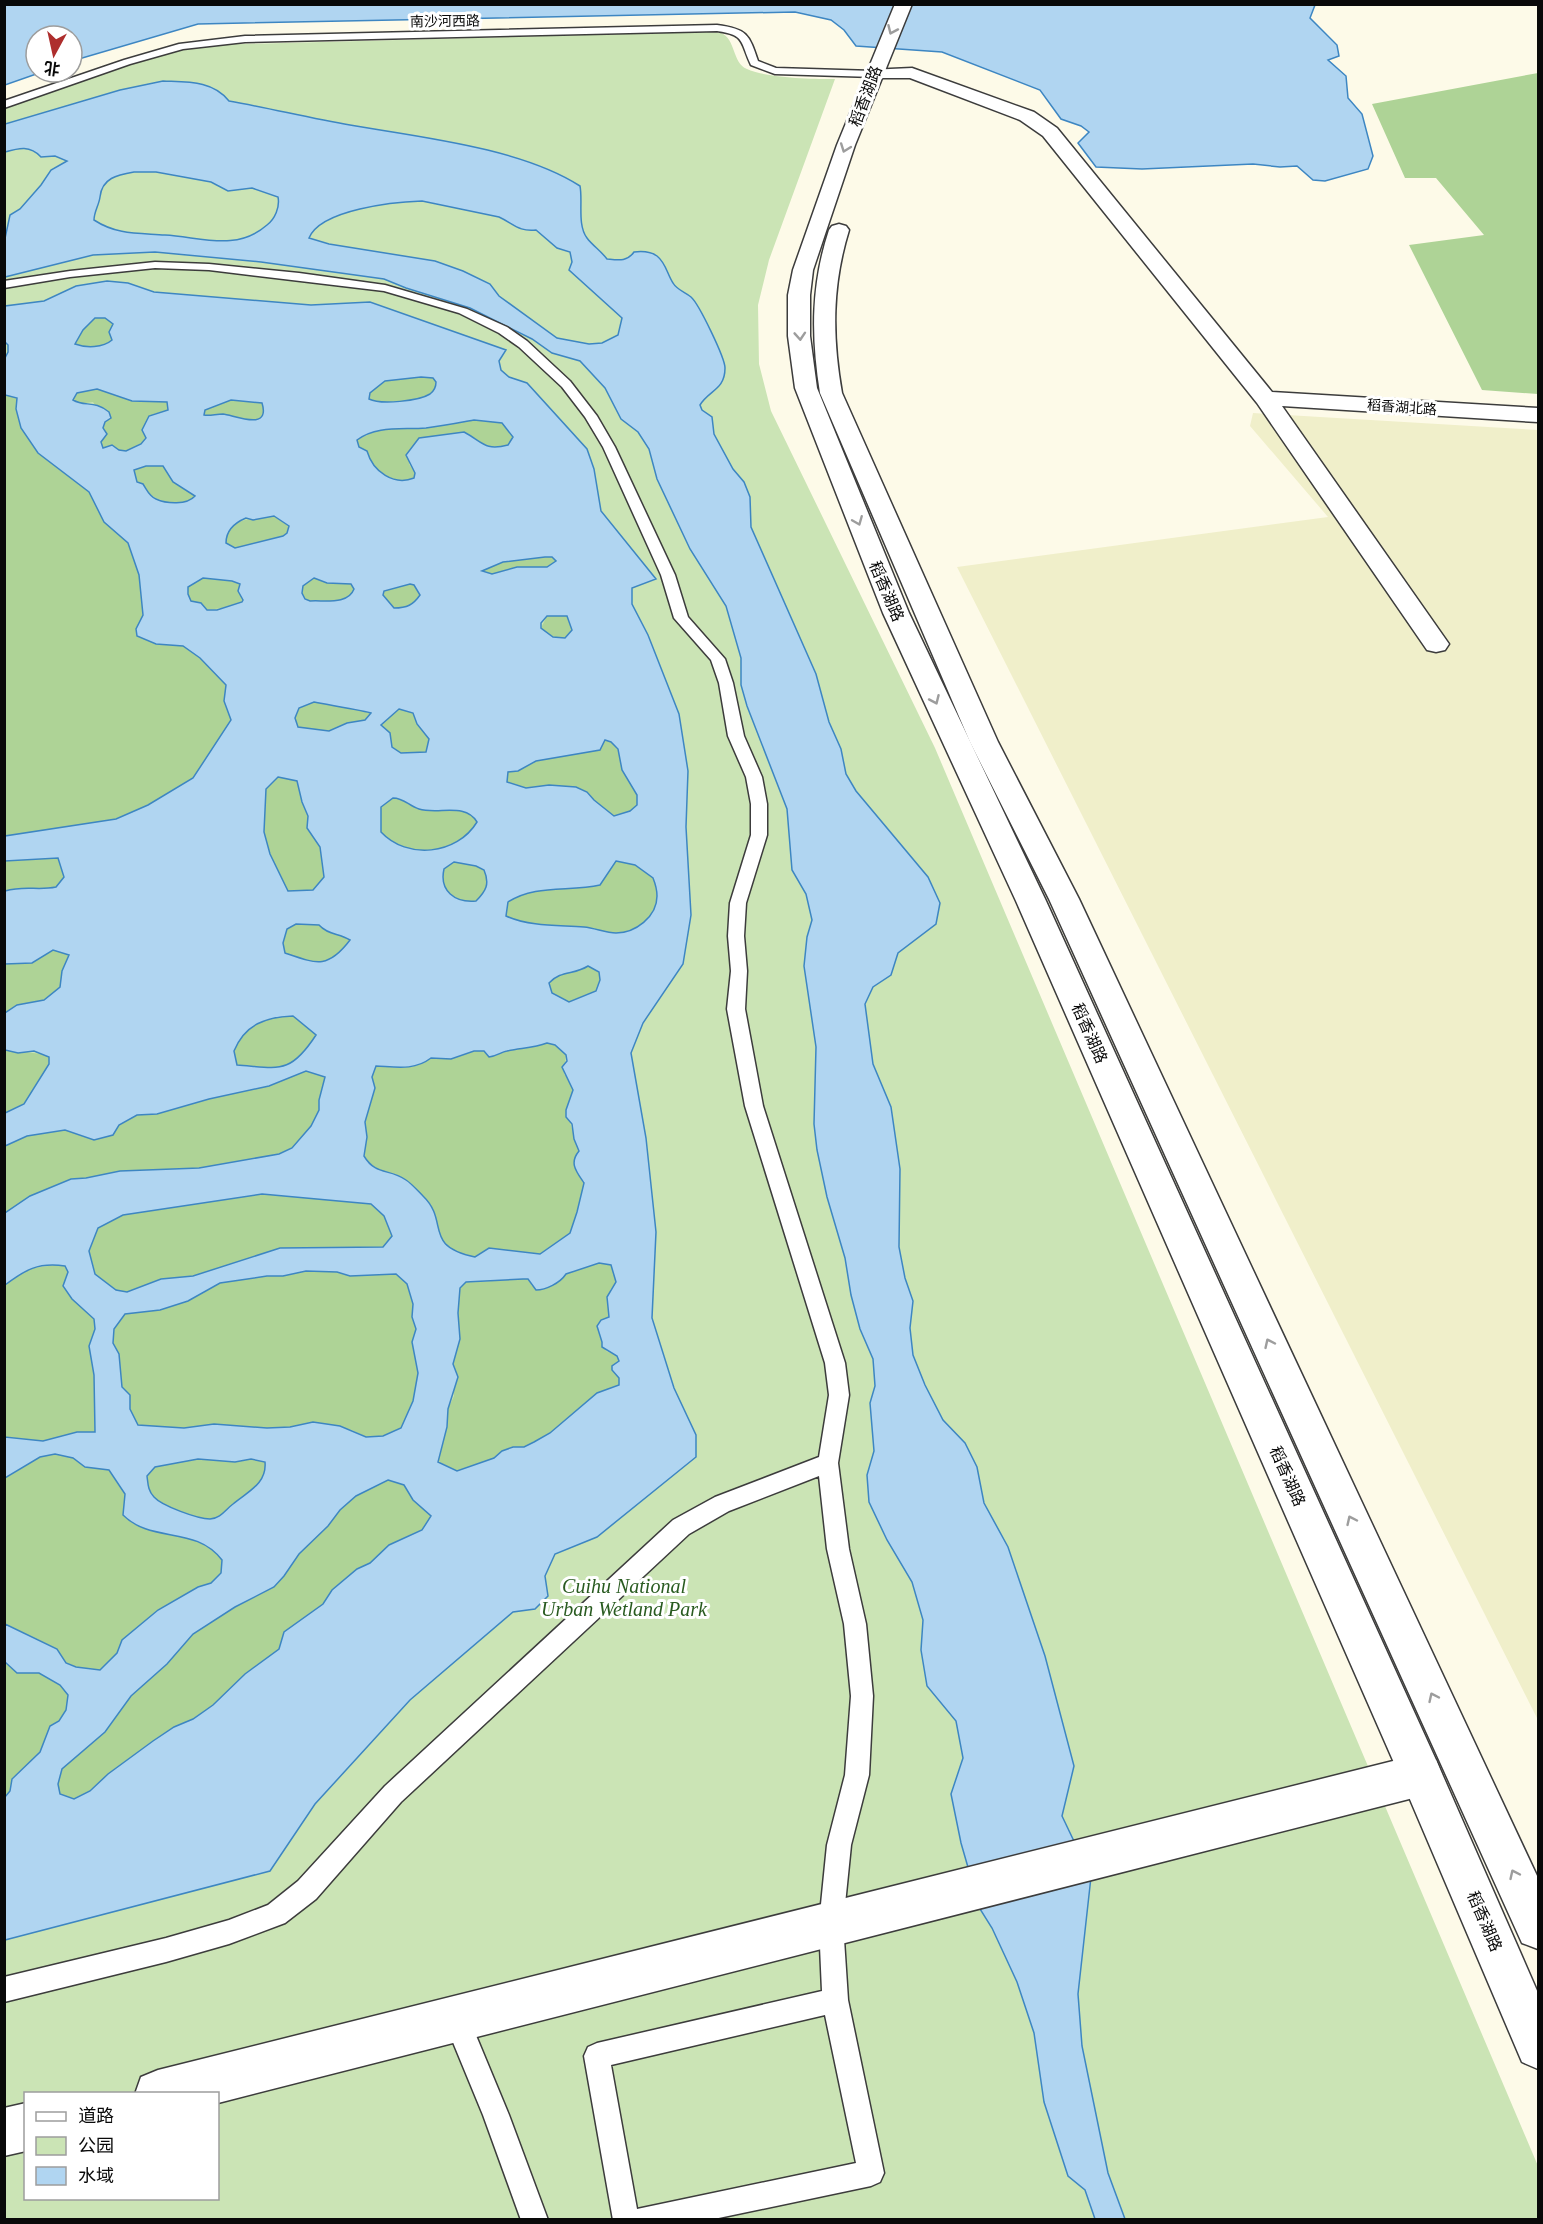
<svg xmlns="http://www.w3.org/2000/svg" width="1543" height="2224" font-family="'Times New Roman','Noto Sans SC',serif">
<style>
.farmland{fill:#f0efca}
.green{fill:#cbe4b5;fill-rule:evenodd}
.forest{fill:#aed396}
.water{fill:#b0d5f1;stroke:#3d86c2;stroke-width:1.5;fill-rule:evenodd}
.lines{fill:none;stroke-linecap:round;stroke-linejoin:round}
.service-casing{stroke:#3c3c3c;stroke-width:3}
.minor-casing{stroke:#3c3c3c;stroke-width:3}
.tertiary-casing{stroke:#3c3c3c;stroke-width:3}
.service{fill:#fff;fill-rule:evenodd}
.minor{fill:#fff;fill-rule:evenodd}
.tertiary{fill:#fff;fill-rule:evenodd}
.oneway{stroke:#9d9d9d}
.labels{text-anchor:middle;stroke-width:6;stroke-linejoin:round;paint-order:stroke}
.far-street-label{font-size:14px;fill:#090909;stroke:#fff}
.street-label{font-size:16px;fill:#090909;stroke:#fff}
.near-park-label{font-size:20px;font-style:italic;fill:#295b20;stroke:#fff}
</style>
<rect width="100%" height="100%" fill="#fdfae8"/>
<polygon class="farmland" points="1253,413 1538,430 1538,1720 957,567 1328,517 1250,426"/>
<path class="green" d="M702 32C708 32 715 32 721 33 736 39 732 63 747 69 766 78 813 79 835 79L769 260 758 305 759 364 771 411 935 748 1538 2166V2219H5L4 108C70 86 135 58 202 45ZM26 2094H218V2198H26Z"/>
<g class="forest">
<polygon points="1538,73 1538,394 1482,390 1409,245 1484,235 1436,178 1405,178 1372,104"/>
<path d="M95 318H105L114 324C112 329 113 334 112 339 108 350 84 347 75 344L83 330Z"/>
<path d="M421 377 433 378 436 382C436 387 434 391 430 394 419 401 381 405 369 399L370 393 385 381Z"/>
<path d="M97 389 132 401 167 402 168 410 154 414C150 427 141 460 120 450 117 449 115 447 112 445L103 448 101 442 105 422 93 402 79 404 73 400 77 393Z"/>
<polygon points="5,395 17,398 16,409 38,453 89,492 104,522 128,543 139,575 143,615 136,629 156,644 183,646 200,658 226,685 224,701 231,720 193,778 148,805 116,819 5,836"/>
<path d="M231 400 262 403C270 433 234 415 223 414 216 414 210 416 203 416L205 410Z"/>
<path d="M474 420 502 423 513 436 508 445C484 450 483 442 464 432L419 438 409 464 415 473 414 478C393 485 373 472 367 451L359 447 357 440 380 429 425 428Z"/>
<path d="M146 466H163L173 482 195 496C179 515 135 494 133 470Z"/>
<path d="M274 516 289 526 287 533 282 536 235 548 225 543C228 514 254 521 274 516Z"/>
<polygon points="545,557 552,557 556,561 547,567 517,567 492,574 481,571 503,562"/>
<path d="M203 578 232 581 241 584 242 602C224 609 187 619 188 587Z"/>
<path d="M314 578 351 584 354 589C348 605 325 600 310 601L305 599 302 593 303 586Z"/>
<path d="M410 584 414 585 420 594C412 605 407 608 394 608L383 595 384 591Z"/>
<polygon points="547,616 567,616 572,629 565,638 553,637 541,628"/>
<path d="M314 702C324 704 367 710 371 713L365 720 347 723 329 731 298 727 295 718 299 708Z"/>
<polygon points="399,709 413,713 417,724 429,739 426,752 401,753 392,747 390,733 381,725"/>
<polygon points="605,740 611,742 618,749 622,770 637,795 637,805 630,811 614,816 594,800 587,792 549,785 526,788 507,782 508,772 518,771 536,761 600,744"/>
<polygon points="278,777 297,781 302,802 308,816 307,828 320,847 324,877 313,890 288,891 270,854 264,832 266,789"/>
<path d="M393 798C404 798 408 806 419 809 438 815 464 802 477 822 457 855 408 860 381 832V807Z"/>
<path d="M59 858 64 877 56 887C37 891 26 885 5 891V861Z"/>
<path d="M615 861 635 865 653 878C655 883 657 890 657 896 657 917 635 933 616 933 606 933 595 928 584 927 557 925 532 927 506 916L508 902C536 884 569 892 600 885Z"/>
<path d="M454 862 476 866 484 870C490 884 486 891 476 902 455 903 439 892 444 869Z"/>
<path d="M296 924H319C328 936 339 933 350 939 327 971 319 964 285 953L283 943 287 929Z"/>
<polygon points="53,950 70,955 62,971 61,987 44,1000 17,1005 5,1013 5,964 32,963"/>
<path d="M588 966 599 972 600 980 596 991 569 1002 552 993 549 983C561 970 574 975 588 966Z"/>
<path d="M293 1016 316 1035C289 1076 280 1067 237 1065L234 1051C245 1024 265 1017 293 1016Z"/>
<path d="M547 1043 555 1045 566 1055 564 1074 570 1081 573 1090 566 1110 579 1151 577 1172 584 1183 577 1212 570 1233 540 1254 489 1248 475 1257C469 1256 462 1256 456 1253 438 1246 426 1204 413 1187 399 1169 378 1179 364 1155L367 1137 365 1122 375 1088 372 1077 376 1066C396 1068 415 1070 431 1058L451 1059 475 1051H484L489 1057C498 1056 501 1052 507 1051 521 1048 534 1048 547 1043Z"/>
<path d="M7 1049C22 1054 33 1051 49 1056V1064L24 1104 5 1113 4 1050Z"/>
<polygon points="306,1071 325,1077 319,1100 319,1110 311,1126 292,1148 279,1154 199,1168 120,1171 86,1178 71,1179 5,1213 4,1146 27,1136 65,1130 94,1140 113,1135 119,1125 137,1115 157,1114 209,1099 269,1086"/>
<polygon points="262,1194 371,1204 384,1216 392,1236 383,1247 280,1249 193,1276 161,1279 127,1292 116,1290 95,1274 89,1251 98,1228 123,1215"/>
<path d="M599 1263 611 1265 616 1282 610 1290 609 1317 605 1320 599 1335 606 1351 617 1356 619 1361 612 1370 620 1378 619 1385 597 1393 550 1433 534 1442 524 1447H513L502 1451 494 1458 457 1471 438 1461 447 1427 448 1409 454 1396 453 1364 460 1339 458 1313 460 1288 466 1282C487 1284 507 1277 528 1279L532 1286H549L566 1274Z"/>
<polygon points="56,1265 65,1266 68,1272 65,1280 94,1319 95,1329 89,1346 94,1375 95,1432 77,1432 43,1441 5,1437 4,1285 26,1269"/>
<path d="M306 1271 337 1272 350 1276 396 1274 407 1284 413 1304 412 1317 416 1329 412 1342 418 1373 413 1401 401 1428 383 1436 366 1437 352 1430 313 1422 290 1427 267 1428 214 1424 184 1428 138 1425 130 1409V1395L122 1387C122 1369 109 1348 114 1330 115 1324 121 1318 125 1314 146 1310 168 1310 189 1300 200 1295 210 1286 222 1282 250 1275 278 1278 306 1271Z"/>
<path d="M55 1454 73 1458 85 1467 109 1470 125 1494 123 1515C152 1544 194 1524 222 1560L221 1573 211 1583 198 1587 158 1610 122 1640 117 1653 100 1670 76 1667 66 1663 57 1649 5 1624 4 1478 40 1457Z"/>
<path d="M198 1459 235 1462 251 1459 265 1462C267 1486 248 1492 233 1504 225 1510 221 1518 210 1519 198 1519 162 1506 154 1497 148 1491 148 1484 147 1476L155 1467Z"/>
<polygon points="388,1480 404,1485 413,1500 432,1516 422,1530 389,1545 370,1563 357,1569 332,1590 323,1604 284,1632 279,1649 245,1674 213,1705 193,1719 174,1727 153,1741 108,1774 90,1791 74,1799 60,1794 58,1784 62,1769 105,1732 131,1696 167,1664 193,1634 235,1607 274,1587 284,1576 299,1554 328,1526 340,1510 356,1496"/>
<polygon points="4,1662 17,1673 39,1673 60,1685 68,1695 66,1710 40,1751 13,1779 10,1791 5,1797"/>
</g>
<g class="water">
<polygon points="5,5 1315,5 1310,18 1337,45 1339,56 1328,60 1346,76 1348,98 1362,114 1373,156 1368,169 1325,181 1313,180 1297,166 1280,167 1253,164 1142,169 1096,167 1078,143 1089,132 1081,126 1061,119 1040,90 942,52 856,46 844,30 831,20 795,12 198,24 72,61 72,36 36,36 36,72 42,72 5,85"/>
<path d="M163 81C186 82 213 80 229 101 269 108 309 118 350 125 420 137 521 148 580 186 583 201 577 225 587 238 592 245 601 251 607 259 618 260 627 262 634 252 642 251 650 251 657 256 666 263 667 274 673 283 677 290 685 292 691 297 699 304 725 358 725 368 725 390 709 390 700 405L702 410 712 417 714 434 733 469 744 482 750 497 751 527 816 674 829 722 841 749 846 774 856 791 928 877 940 903 936 924 898 953 891 975 873 987 865 1004 873 1064 891 1107 900 1169 899 1247 905 1278 913 1301 910 1328 913 1355 925 1385 943 1420 965 1443 977 1467 984 1503 1008 1547 1045 1656 1074 1766 1062 1816 1091 1877 1078 1994 1082 2046 1108 2173 1125 2219H1095L1085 2190 1068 2176 1044 2102 1034 2033 1017 1982 992 1928 980 1909 961 1843 951 1794 963 1758 956 1721 927 1686 921 1650 923 1620 912 1582 887 1540 869 1502 867 1475 874 1451 870 1403 875 1386 873 1359 860 1329 851 1295 845 1258 827 1197 817 1150 814 1124 816 1047 804 966 807 937 812 920 806 894 792 870 787 809 747 706 741 685V658L726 606 690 549 657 479 649 449 638 432 621 419 605 388 580 361 552 353 532 339 470 308 406 288 384 279 261 262 155 252 93 255 5 277 4 243 10 215 20 209 41 185 51 170 67 161 55 156 41 157C30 145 19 148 5 152V124L120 90ZM134 172H156L211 182 228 191 252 188 278 197C280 207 275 219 267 225 236 252 201 237 165 235 138 233 117 235 94 220 94 212 99 205 100 197 102 178 117 175 134 172ZM422 201 499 217C514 224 519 232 536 230L557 248 570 252 572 262 569 270 622 318 618 335 602 343 589 344 557 338 499 296 490 284 463 271 435 261 329 244 309 238C321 209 395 202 422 201Z"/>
<path d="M107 281 128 283 154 292 311 305 370 302 506 350 499 361 501 370 509 377 527 383 587 449 594 469 601 511 656 579 632 588V604L648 635 679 714 688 771 686 827 691 915 683 964 643 1023 631 1053 646 1138 656 1232 652 1318 674 1388 696 1435V1457L597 1537 555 1554 545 1576 548 1596 535 1609 513 1612 410 1700 315 1804 270 1871 5 1940V1797L10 1791 12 1779 40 1752 50 1726 59 1721 66 1710 68 1695 60 1685 39 1673H17L5 1662V1624L57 1649 66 1663 76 1667 100 1670 117 1653 122 1640 158 1610 198 1587 211 1583 221 1573 222 1560C195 1525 152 1544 123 1515L125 1494 109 1470 85 1467 73 1458 55 1454 40 1457 5 1478V1437L43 1441 77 1432H95L94 1375 89 1346 95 1329 94 1319 72 1299 63 1286 68 1272 65 1266C38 1262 25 1270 5 1285V1213L30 1196 71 1179 86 1178 120 1171 199 1168 279 1154 292 1148 311 1126 319 1110V1100L325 1077 306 1071 269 1086 209 1099 157 1114 137 1115 119 1125 113 1135 94 1140 65 1130 27 1136 5 1146V1113L24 1104 49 1064V1057L34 1051 18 1053 5 1050V1013L17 1005 44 1000 60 987 62 971 69 955 53 950 32 963 5 964V891C26 885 37 891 56 887L64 877 58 858 5 861V836L116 819 148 805 193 778 231 720 224 701 226 685 200 658 183 646 156 644 137 636 136 629 143 615 139 575 128 543 104 522 89 492 38 453 21 428 16 409 17 398 5 395V358L8 352V345L5 342V306L44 301 76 286ZM95 318H105L113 324 109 332 112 340C103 348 86 348 75 344L83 330ZM421 377 433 378 436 382C436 387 434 391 430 394 419 401 381 405 369 399L370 393 385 381ZM97 389 132 401 167 402 168 410 149 416 142 430 146 438 141 444 126 451 119 450 112 445 103 448 101 442 107 434 103 428 105 422 111 418 109 412C94 400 85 407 73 400L77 393ZM231 400 262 403C271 432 234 415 223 414 216 414 210 416 204 415L205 410ZM474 420 502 423 513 437 508 445C484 451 483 442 464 432L419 438 406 455 415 473 414 478C394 486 373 472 367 451L359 447 357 440C377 425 402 430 426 428 443 426 458 423 474 420ZM146 466H163L173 482 195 496C187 505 167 504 156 499 149 496 147 490 143 484L137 482 134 470ZM274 516 289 526 287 533 283 536 235 548 226 543C226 530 234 523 246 518L253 520ZM545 557H552L556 561 547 567H517L492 574 482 571 503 562ZM203 578 232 581 240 584 238 591 243 600 242 602 217 610H207L201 603 191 601 188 594V587ZM314 578 327 583 351 584 354 589C348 605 325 600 310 601L305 599 302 593 303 586ZM410 584 414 585 420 595C413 605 407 608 394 608L383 595 384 591ZM547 616H567L572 630 565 638 553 637 541 628V623ZM314 702C323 704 367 711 371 713L365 720 347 723 329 731 298 727 295 718 299 708ZM399 709 413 713 417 724 429 739 426 752 401 753 392 747 390 733 381 725ZM605 740 611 742 618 749 622 770 637 795V805L630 811 614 816 594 800 587 792 576 787 549 785 526 788 507 782 508 772 518 771 536 761 600 750ZM278 777 297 781 302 802 308 816 307 828 320 847 324 877 313 890 288 891 270 854 264 832 266 789ZM393 798C404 798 409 806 419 809 438 815 465 802 477 822 457 855 407 860 381 832V807ZM616 861 635 865 653 878C655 883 657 890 657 896 657 917 635 933 616 933 606 933 595 928 584 927 558 925 531 927 506 916L508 902C535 884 569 892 600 885ZM454 862 476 866 484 870C490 884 486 891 476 901 455 903 439 891 444 869ZM296 924 319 925C328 935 339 933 350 940 328 969 317 964 285 953L283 943 287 929ZM588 966 599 972 600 980 596 991 569 1002 552 993 549 983C561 970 574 975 588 966ZM293 1016 316 1035C290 1075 279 1068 237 1065L234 1051C245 1024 266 1017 293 1016ZM547 1043 555 1045 566 1055 567 1061 562 1067 573 1090 566 1110V1117L572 1124 574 1139 579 1151C569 1163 576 1171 584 1183L577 1212 570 1233 540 1254 489 1248 475 1257C422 1246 450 1222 423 1196 418 1191 412 1184 406 1180 389 1168 376 1176 364 1156L367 1137 365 1122 375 1088 372 1077 376 1066C396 1067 414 1071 431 1058L451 1059 474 1051H484L489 1057C497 1056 501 1052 507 1051 521 1048 534 1048 547 1043ZM262 1194 371 1204 384 1216 392 1236 383 1247 280 1248 193 1276 161 1279 127 1292 116 1290 95 1274 89 1251 98 1228 123 1215ZM599 1263 611 1265 616 1282 607 1297 609 1317 601 1320 597 1326 602 1342V1347L617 1356 619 1361 612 1366V1370L619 1378V1385L597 1393 550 1433 534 1442 524 1447H513L502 1451 494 1458 457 1471 438 1462 447 1427 448 1409 458 1377 453 1364 460 1339 458 1313 460 1288 466 1282 523 1279H528L536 1290C546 1290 560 1283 566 1274ZM306 1271 337 1272 350 1276 396 1274 407 1284 413 1304 412 1317 416 1329 412 1342 418 1373 413 1401 401 1428 383 1436 366 1437 340 1426 313 1422 290 1427 267 1428 214 1424 184 1428 138 1425 130 1409V1395L122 1387 119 1354 113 1343 114 1329 125 1314 160 1310 188 1301 220 1283 267 1276H283ZM198 1459 235 1462 251 1459 265 1462C267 1484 247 1492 233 1504 225 1510 221 1518 210 1519 198 1519 162 1506 154 1497 148 1491 148 1484 147 1476L155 1467ZM388 1480 404 1485 413 1500 431 1516 422 1530 389 1545 370 1563 357 1569 332 1590 323 1604 284 1632 279 1649 245 1674 213 1705 193 1719 174 1727 153 1741 108 1774 90 1791 74 1799 60 1794 58 1784 62 1769 105 1732 131 1696 167 1664 193 1634 235 1607 274 1587 284 1576 299 1554 328 1526 340 1510 356 1496Z"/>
</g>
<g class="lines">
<defs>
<g id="service">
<path d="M717 25C747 29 749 34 758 61L776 68 874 71 879 74 874 77 775 74 751 65C740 42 746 35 717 31L245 42 183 49 130 64 4 108V101L124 60 179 44 245 36Z"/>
<path d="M155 262 209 264 299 273 385 285 467 309 507 327 527 341 570 381 597 416 615 447 675 575 688 617 725 659 733 683 744 736 762 777 767 804V835L746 903 744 936 747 971 745 1009 763 1106 845 1363 849 1395 838 1463 849 1549 866 1624 873 1696 869 1775 851 1845 843 1924 848 2000 884 2173 880 2182 871 2186 709 2220H613L584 2056 588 2047 597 2043 822 1991 819 1924 827 1845 845 1775 851 1696 844 1624 827 1549 819 1476 729 1511 689 1534 401 1802 316 1899 285 1923 229 1944 166 1962 4 2002V1977L166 1938 229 1920 268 1905 298 1881 385 1786 673 1520 715 1497 819 1457 829 1395 825 1363 745 1106 727 1009 731 971 728 936 730 903 751 835V804L746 777 728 736 719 683 711 660 674 618 661 575 603 447 585 417 562 387 519 347 499 333 459 313 384 291 209 270 155 268 70 277 4 288V281L70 271ZM825 2015 856 2163 637 2209 611 2065Z"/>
<polygon points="456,2005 465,2009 509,2115 548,2220 521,2220 483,2115 443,2018 447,2009"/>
</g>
<g id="minor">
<polygon points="912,68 1034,112 1057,128 1272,392 1538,408 1538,422 1282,406 1449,644 1445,650 1436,652 1427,650 1257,403 1043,136 1020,120 910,78 868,78 865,74 868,70"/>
<polygon points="1421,1754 1436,1760 1442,1775 1436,1790 1421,1796 218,2103 218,2094 135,2094 141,2077 158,2070"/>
<polygon points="26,2103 26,2151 4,2156 4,2108"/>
</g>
<g id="tertiary">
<polygon points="895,4 912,4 855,145 813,270 810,295 810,336 817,388 909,613 1046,901 1436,1760 1538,1993 1538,2069 1522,2062 1406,1790 1016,901 883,613 795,388 788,336 788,295 793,270 837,145"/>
<path d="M839 224 846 226 849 230C832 285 832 336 842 393L998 742 1079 899 1538 1878V1949L1522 1943 1049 899 970 742 820 393C811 336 811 285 829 230L832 226Z"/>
</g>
</defs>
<use href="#service" class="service-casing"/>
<use href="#minor" class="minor-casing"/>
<use href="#tertiary" class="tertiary-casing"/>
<use href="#service" class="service"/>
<use href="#minor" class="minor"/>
<use href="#tertiary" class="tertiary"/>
</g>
<defs><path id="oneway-chevron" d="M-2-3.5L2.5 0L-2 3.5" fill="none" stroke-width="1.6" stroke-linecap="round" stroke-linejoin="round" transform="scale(1.5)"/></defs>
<g class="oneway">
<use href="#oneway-chevron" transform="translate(892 30) rotate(114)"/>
<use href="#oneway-chevron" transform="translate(845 148) rotate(110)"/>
<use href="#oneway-chevron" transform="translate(800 336) rotate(86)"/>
<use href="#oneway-chevron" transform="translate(858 521) rotate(68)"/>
<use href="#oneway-chevron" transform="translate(935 700) rotate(66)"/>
<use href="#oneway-chevron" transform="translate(1269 1343) rotate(-115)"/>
<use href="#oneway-chevron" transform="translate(1351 1520) rotate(-115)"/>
<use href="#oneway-chevron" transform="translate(1433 1697) rotate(-115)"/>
<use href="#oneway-chevron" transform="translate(1514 1874) rotate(-115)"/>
</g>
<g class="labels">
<g class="far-street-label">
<text transform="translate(445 21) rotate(-1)" y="5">南沙河西路</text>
<text transform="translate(1402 407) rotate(4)" y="5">稻香湖北路</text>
</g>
<g class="street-label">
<text transform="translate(865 96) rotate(-69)" y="6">稻香湖路</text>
<text transform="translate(887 591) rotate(67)" y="6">稻香湖路</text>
<text transform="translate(1090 1033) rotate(66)" y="6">稻香湖路</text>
<text transform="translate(1288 1476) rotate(66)" y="6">稻香湖路</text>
<text transform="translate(1485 1921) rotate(67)" y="6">稻香湖路</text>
</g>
<g class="near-park-label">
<text x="624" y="1593">Cuihu National<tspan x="624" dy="23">Urban Wetland Park</tspan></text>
</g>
</g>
<rect width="1543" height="2224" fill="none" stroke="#090909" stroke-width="12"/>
<rect x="24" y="2092" width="195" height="108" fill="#ffffff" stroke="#9d9d9d" stroke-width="1.5"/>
<rect x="36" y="2112" width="30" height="9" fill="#ffffff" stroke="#9d9d9d" stroke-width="1.5"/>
<text x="78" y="2122" font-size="18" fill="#090909">道路</text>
<rect x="36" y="2137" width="30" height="18" fill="#cbe4b5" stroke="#9d9d9d" stroke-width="1.5"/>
<text x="78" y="2152" font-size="18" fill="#090909">公园</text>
<rect x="36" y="2167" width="30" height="18" fill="#b0d5f1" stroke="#9d9d9d" stroke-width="1.5"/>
<text x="78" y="2182" font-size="18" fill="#090909">水域</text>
<g transform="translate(54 54) rotate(188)"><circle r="28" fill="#ffffff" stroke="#9d9d9d" stroke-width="1.5"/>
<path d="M0-4.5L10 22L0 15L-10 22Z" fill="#ae2e2d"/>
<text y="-9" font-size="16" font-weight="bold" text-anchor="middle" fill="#090909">北</text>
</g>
</svg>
